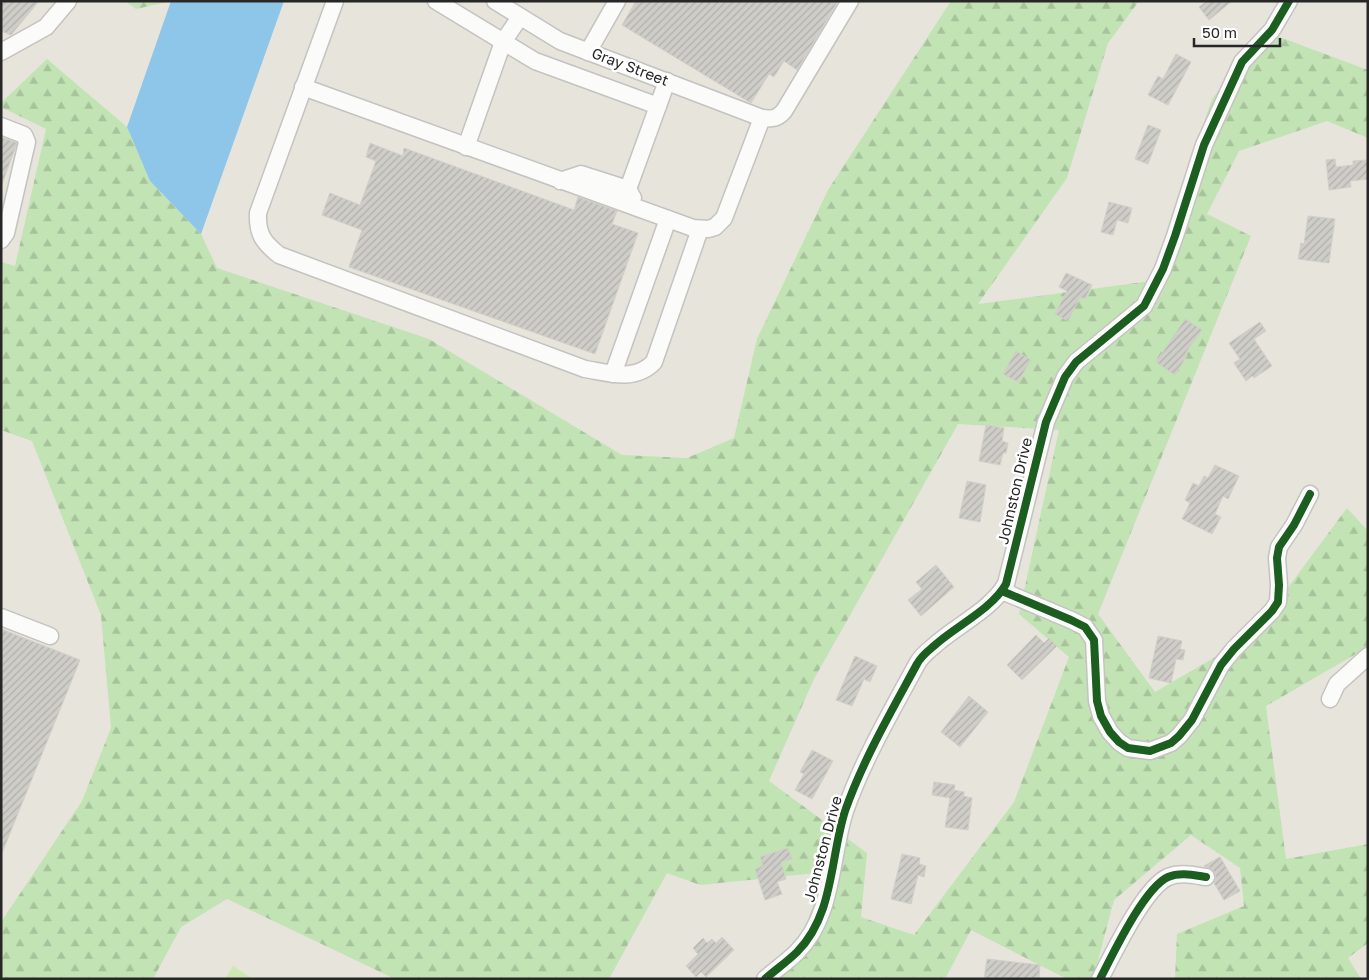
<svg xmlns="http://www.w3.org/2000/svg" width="1369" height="980" font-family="'Golos Text',sans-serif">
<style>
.forest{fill:url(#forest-firs);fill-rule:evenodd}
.pitch{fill:#cde8b1}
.water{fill:#8ec6ea}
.building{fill:url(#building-hatch);stroke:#d1cfc8}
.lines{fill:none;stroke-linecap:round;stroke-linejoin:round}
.minor-casing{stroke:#c4c3c2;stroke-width:19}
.minor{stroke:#fbfbfa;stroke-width:16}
.cycleway-casing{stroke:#fff;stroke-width:11}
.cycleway{stroke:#1b5e20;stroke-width:8}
.labels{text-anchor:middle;stroke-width:5;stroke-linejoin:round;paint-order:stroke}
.street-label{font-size:15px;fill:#272727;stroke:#fff}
</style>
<defs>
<pattern id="forest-firs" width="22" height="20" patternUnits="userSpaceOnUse" patternTransform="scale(1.25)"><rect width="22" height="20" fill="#c2e3b4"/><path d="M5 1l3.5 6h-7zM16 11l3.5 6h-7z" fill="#a7c39b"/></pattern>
<pattern id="building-hatch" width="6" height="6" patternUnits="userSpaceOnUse" patternTransform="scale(1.25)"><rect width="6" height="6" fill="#cfcdc8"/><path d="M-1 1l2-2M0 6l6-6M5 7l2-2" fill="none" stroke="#b2b0ac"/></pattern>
</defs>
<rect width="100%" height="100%" fill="#e7e4dc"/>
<g class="forest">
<polygon points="125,1 171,1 136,9"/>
<path d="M951 1H1139L1108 43 1067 178 978 304 1151 281 1212 99 1263 31 1368 70V138L1327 121 1239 151 1207 214 1251 236 1098 614 1155 692 1253 635 1347 508 1368 531V647L1266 706 1286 859 1368 844V943L1348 958 1361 979H1175L1177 934 1244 906 1240 868 1191 835 1114 900 1093 979H1067L971 930 945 979H760L800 940 826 872 700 885 667 873 609 979H395L227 899 181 927 153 979H1V922L82 801 111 728 101 615 32 441 1 430V262L15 266 46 129 1 107V103L47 59 127 127 150 181 201 234 217 268 429 339 622 455 687 458 734 438 757 339 828 190ZM958 424 1059 430 1019 614 1069 657 1014 802 914 935 861 917 867 853 769 781 814 679Z"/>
</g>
<polygon class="pitch" points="233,966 253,979 225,979"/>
<polygon class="water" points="171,1 284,1 201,234 150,181 127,127"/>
<g class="building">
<polygon points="1,1 39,1 11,35 1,31"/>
<polygon points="636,1 838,1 797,70 784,61 774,77 769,74 751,103 622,25"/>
<polygon points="1207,1 1232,1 1209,20 1199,7"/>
<polygon points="1176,54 1191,62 1168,105 1148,95 1158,76 1163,79"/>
<polygon points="1148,125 1161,130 1148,164 1135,159"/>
<polygon points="1,137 17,143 2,184 1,184"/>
<polygon points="370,143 403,156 404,148 574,210 578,197 617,211 612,224 638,233 595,354 349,267 362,230 322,215 330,193 360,205 376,161 366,157"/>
<polygon points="1335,159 1336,167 1353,165 1353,161 1367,160 1368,179 1350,181 1351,187 1329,190 1326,160"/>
<polygon points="1109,202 1132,208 1128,223 1117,220 1113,235 1101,232"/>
<polygon points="1308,216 1335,219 1329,263 1298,259 1301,243 1304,244"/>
<polygon points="1066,273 1092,285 1085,299 1080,297 1068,321 1055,314 1067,291 1059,287"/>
<polygon points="1185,319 1202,330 1185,354 1187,356 1175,375 1156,362"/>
<polygon points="1260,322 1266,331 1254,339 1272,366 1254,378 1252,376 1246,381 1234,363 1240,359 1229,343"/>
<polygon points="1016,351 1031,360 1018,382 1003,374"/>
<polygon points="986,425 1004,428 1002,441 1008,443 1006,453 1003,453 1000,465 979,461"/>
<polygon points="1215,465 1239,476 1228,499 1223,496 1215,514 1221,517 1212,534 1182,519 1190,503 1185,500 1193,483 1199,486 1204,476 1208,478"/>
<polygon points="967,481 986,485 980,522 959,518"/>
<polygon points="936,565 954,587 921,616 908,600 922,589 916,582"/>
<polygon points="1,629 80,660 2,853 1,853"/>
<polygon points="1036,635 1044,643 1049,638 1057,646 1022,680 1007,665"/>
<polygon points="1158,636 1182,641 1180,649 1185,650 1183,660 1176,659 1171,683 1149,678"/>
<polygon points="855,656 877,666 870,682 864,679 852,706 836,700"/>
<polygon points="969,696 988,712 960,747 941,732"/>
<polygon points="812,750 833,761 812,799 795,790 804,774 800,772"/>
<polygon points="934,782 955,785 954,790 964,792 964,796 972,798 968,830 945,827 950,798 932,795"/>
<polygon points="788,848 792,859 781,862 786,879 777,882 782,894 765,900 755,869 763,866 760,857"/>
<polygon points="902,854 920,858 919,864 926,866 924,877 918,875 911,904 891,899"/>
<polygon points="1220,857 1240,891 1224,900 1214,883 1216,878 1215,873 1212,869 1204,866"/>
<polygon points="722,937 734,950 706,977 701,972 696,977 686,966 698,954 693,948 703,938 707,943 712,939 716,943"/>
<polygon points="987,959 1040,965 1039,979 984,979"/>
</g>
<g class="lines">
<defs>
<g id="minor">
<path d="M335 1 258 213C257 234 263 242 279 255L585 369C609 373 635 382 654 362L700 229"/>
<polyline points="436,1 535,61 658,106"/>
<path d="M495 1 560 41 762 118C772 119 777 119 784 111L850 1"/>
<polyline points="1,52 46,27 68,1"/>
<polyline points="588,52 617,1"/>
<polyline points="303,87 693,228 708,229 715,227 724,218 762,118"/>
<polyline points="1,126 24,135 27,142 6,233 1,240"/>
<polyline points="466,147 503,42 520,17"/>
<polyline points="560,181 581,174 628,189 633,198"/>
<polyline points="628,189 667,81"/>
<polyline points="613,374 668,219"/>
<polyline points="1002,591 1071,620 1085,627 1094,640 1097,701 1101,716 1110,732 1119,742 1128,748 1150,751 1171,743 1179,736 1192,720 1221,665 1234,649 1272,611 1278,602 1279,585 1277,558 1279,547 1294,525 1310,494"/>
<polyline points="1,617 50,636"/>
<polyline points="1330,699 1337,684 1368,656"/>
<path d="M765 979C775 970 787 962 797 952 834 915 830 858 845 811 863 760 891 712 917 664 921 656 928 651 935 645 956 626 992 609 1006 584L1046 422 1065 377 1076 362 1144 306 1163 269 1175 236 1204 145 1242 62 1272 30 1289 1"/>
<path d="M1100 979C1113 954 1144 888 1168 877 1180 872 1193 875 1206 877"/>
</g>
</defs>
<use href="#minor" class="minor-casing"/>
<use href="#minor" class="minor"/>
<defs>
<g id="cycleway">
<polyline points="1002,591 1071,620 1085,627 1094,640 1097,701 1101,716 1110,732 1119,742 1128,748 1150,751 1171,743 1179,736 1192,720 1221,665 1234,649 1272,611 1278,602 1279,585 1277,558 1279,547 1294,525 1310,494"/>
<path d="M765 979C775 970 787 962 797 952 834 915 830 858 845 811 863 760 891 712 917 664 921 656 928 651 935 645 956 626 992 609 1006 584L1046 422 1065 377 1076 362 1144 306 1163 269 1175 236 1204 145 1242 62 1272 30 1289 1"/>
<path d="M1100 979C1113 954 1144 888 1168 877 1180 872 1193 875 1206 877"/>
</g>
</defs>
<use href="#cycleway" class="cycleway-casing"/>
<use href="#cycleway" class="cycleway"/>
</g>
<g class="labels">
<g class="street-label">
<text transform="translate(630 67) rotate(21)" y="5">Gray Street</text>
<text transform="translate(1015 491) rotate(-77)" y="5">Johnston Drive</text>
<text transform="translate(823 849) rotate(-75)" y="5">Johnston Drive</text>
</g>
</g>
<rect width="1369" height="980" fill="none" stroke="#272727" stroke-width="5"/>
<path d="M1194 38v8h86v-8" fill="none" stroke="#272727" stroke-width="2.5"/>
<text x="1202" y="38" font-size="15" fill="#272727" stroke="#ffffff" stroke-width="4" paint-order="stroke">50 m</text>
</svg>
